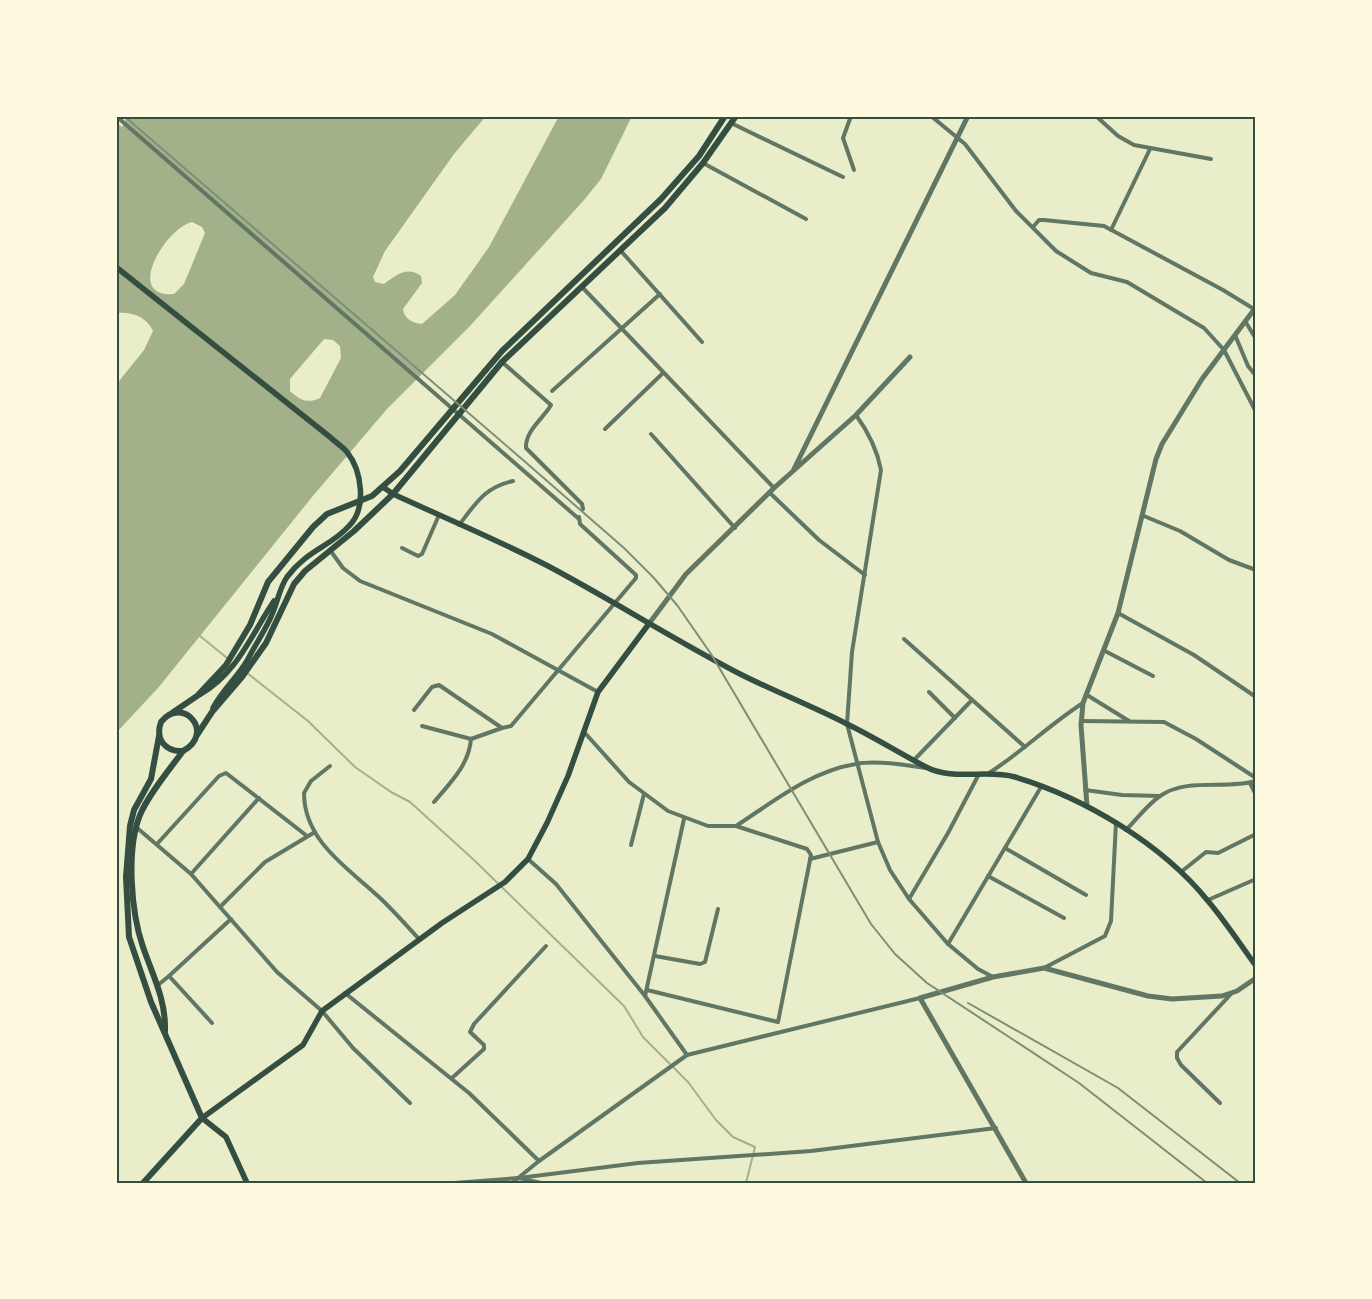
<svg xmlns="http://www.w3.org/2000/svg" width="1372" height="1299" font-family="Figtree,sans-serif">
<style>
.water{fill:#a3b18a;fill-rule:evenodd}
.lines{fill:none;stroke-linecap:round;stroke-linejoin:round}
.stream{stroke:#a3b18a;stroke-width:2}
.minor{stroke:#617663;stroke-width:4}
.tertiary{stroke:#617663;stroke-width:5}
.secondary{stroke:#344e41;stroke-width:5.5}
.primary{stroke:#344e41;stroke-width:6}
.rail{stroke:#7c8e77;stroke-width:2}
.neatline{fill:none;stroke:#344e41;stroke-width:2}
</style>
<rect width="100%" height="100%" fill="#e9edc9"/>
<path class="water" d="M127 116H486L454 154 385 251 373 277 375 282 384 284C397 275 407 266 421 276L422 283 403 309C404 319 413 323 422 324L455 295 489 247 559 116H632L601 179 584 200 470 326 387 409 312 497 158 688 116 733V385L144 350 153 331C147 317 132 311 116 313V122L122 127ZM192 222 202 227 205 233 184 284 174 294C123 298 166 228 192 222ZM324 339 333 340 340 346 341 358 320 398C307 404 300 400 290 391V379Z"/>
<g class="lines">
<g class="stream">
<polyline points="200,636 227,658"/>
<polyline points="247,673 308,721 355,767 391,792 410,802 474,860 624,1006 643,1037 688,1082 716,1120 733,1137 755,1147 746,1183"/>
</g>
<g class="minor">
<polyline points="116,116 579,519"/>
<polyline points="851,116 843,138 854,170"/>
<polyline points="931,116 965,144 1016,211 1056,251 1091,273 1127,282 1204,328 1224,350 1256,412"/>
<polyline points="1096,116 1118,136 1134,145 1211,159"/>
<polyline points="731,123 843,177"/>
<polyline points="703,163 806,219"/>
<polyline points="1033,227 1039,220 1044,220 1104,226 1223,290 1254,309"/>
<polyline points="1111,230 1150,149"/>
<polyline points="621,251 702,342"/>
<polyline points="582,287 774,488"/>
<polyline points="1245,321 1256,339"/>
<polyline points="1235,335 1248,366 1256,376"/>
<path d="M502 362 551 405C543 419 525 431 526 448L582 504 583 509"/>
<polyline points="552,391 660,294"/>
<path d="M856 415C869 433 877 449 881 470L852 652 847 724 878 842 890 870 909 899 948 944 978 969 993 977"/>
<polyline points="605,429 663,373"/>
<polyline points="651,434 735,528"/>
<polyline points="770,493 819,540 865,575"/>
<polyline points="1144,516 1180,531 1229,560 1256,570"/>
<path d="M459 525C476 503 485 487 513 481"/>
<polyline points="402,548 418,556 422,554 439,515"/>
<polyline points="330,550 343,568 360,581 492,634 598,692"/>
<polyline points="1118,613 1194,655 1256,697"/>
<polyline points="904,639 1025,747"/>
<polyline points="1105,651 1153,676"/>
<polyline points="929,692 955,718"/>
<polyline points="1087,695 1129,721"/>
<polyline points="414,710 432,687 439,685 502,728 511,726 636,578 636,575 580,524 579,517"/>
<polyline points="1082,721 1164,722 1196,739 1256,778"/>
<polyline points="422,726 471,739 502,728"/>
<polyline points="585,733 629,782 668,811 708,826 736,826 807,849 811,855 778,1022 647,990"/>
<polyline points="914,760 972,700"/>
<path d="M330 766 311 781 304 793C304 841 348 868 379 897 393 910 406 925 419 939"/>
<path d="M989 773C1022 752 1050 724 1083 703"/>
<polyline points="1250,783 1256,795"/>
<polyline points="1085,790 1122,795 1160,796"/>
<path d="M434 802C450 783 469 765 471 739"/>
<path d="M736 826C773 802 811 771 856 764 875 760 906 765 925 768"/>
<polyline points="136,827 191,874 277,972 322,1011 353,1048 410,1103"/>
<path d="M1126 830C1137 819 1147 805 1160 796 1188 777 1225 790 1256 781"/>
<polyline points="157,844 219,776 226,773 307,836"/>
<polyline points="631,845 644,794"/>
<polyline points="1005,848 1086,895"/>
<polyline points="528,859 556,884 645,996 687,1055"/>
<polyline points="810,859 878,842"/>
<polyline points="1181,872 1206,852 1218,853 1256,834"/>
<polyline points="191,874 259,798"/>
<polyline points="988,876 1064,918"/>
<polyline points="909,899 948,833 979,774"/>
<polyline points="1208,900 1256,879"/>
<polyline points="220,907 265,862 315,832"/>
<polyline points="948,944 1041,787"/>
<polyline points="655,956 700,964 705,962 718,909"/>
<polyline points="1044,968 1105,936 1111,921 1116,822"/>
<polyline points="158,985 169,976"/>
<polyline points="345,993 469,1093 539,1161"/>
<polyline points="645,996 684,819"/>
<polyline points="212,1023 169,976 231,919"/>
<polyline points="452,1078 484,1049 484,1045 470,1032 474,1024 546,946"/>
<polyline points="1220,1103 1181,1065 1177,1058 1177,1052 1231,994"/>
<polyline points="519,1178 638,1163 811,1151 996,1128"/>
<polyline points="454,1183 519,1178 541,1183"/>
<polyline points="512,1183 539,1161 687,1055 920,998"/>
</g>
<g class="tertiary">
<polyline points="794,469 968,116"/>
<polyline points="648,625 686,574 774,488 856,415 910,357"/>
<polyline points="1087,806 1081,725 1083,703 1118,613 1156,459 1162,444 1202,379 1256,307"/>
<polyline points="1026,1183 920,998 993,977 1044,968 1148,996 1172,999 1222,996 1237,991 1256,978"/>
</g>
<g class="secondary">
<path d="M116 267 330 437C335 442 342 446 347 452 362 471 367 508 349 526 330 547 307 550 287 577 280 587 278 600 273 612 267 628 256 643 248 659 238 677 222 690 213 708"/>
<path d="M383 487 393 494C445 518 498 540 548 566 614 601 676 641 742 675 776 692 812 706 847 724 874 737 899 753 926 767 952 781 988 769 1015 777 1085 798 1162 844 1208 901 1225 921 1240 944 1256 966"/>
<path d="M199 695C237 674 251 635 274 601"/>
<polyline points="247,1183 226,1137 202,1118 303,1045 322,1011 442,923 505,882 528,859 547,823 568,776 598,692 648,625"/>
</g>
<g class="primary">
<polyline points="172,713 197,696 226,665 250,625 268,582 313,527 327,514 372,496 400,471 502,351 661,199 699,156 725,116"/>
<polyline points="197,735 212,712 242,677 266,643 294,584 305,571 354,531 393,494 502,362 665,208 703,163 736,116"/>
<path d="M165 1031C166 1000 153 976 143 947 131 912 126 850 140 815 148 795 170 769 183 751 216 733 183 695 161 722 155 739 165 752 183 751"/>
<polyline points="143,1183 202,1118 151,1002 129,937 126,877 130,826 134,810 151,779 159,736"/>
</g>
<g class="rail">
<polyline points="124,116 523,460 624,548 653,577 677,605 711,654 871,924 895,954 927,983 1079,1083 1207,1183"/>
<polyline points="968,1003 1118,1088 1240,1183"/>
</g>
</g>
<rect width="1372" height="1299" fill="none" stroke="#fefae0" stroke-width="235"/>
<rect x="118" y="118" width="1136" height="1064" class="neatline"/>
</svg>
